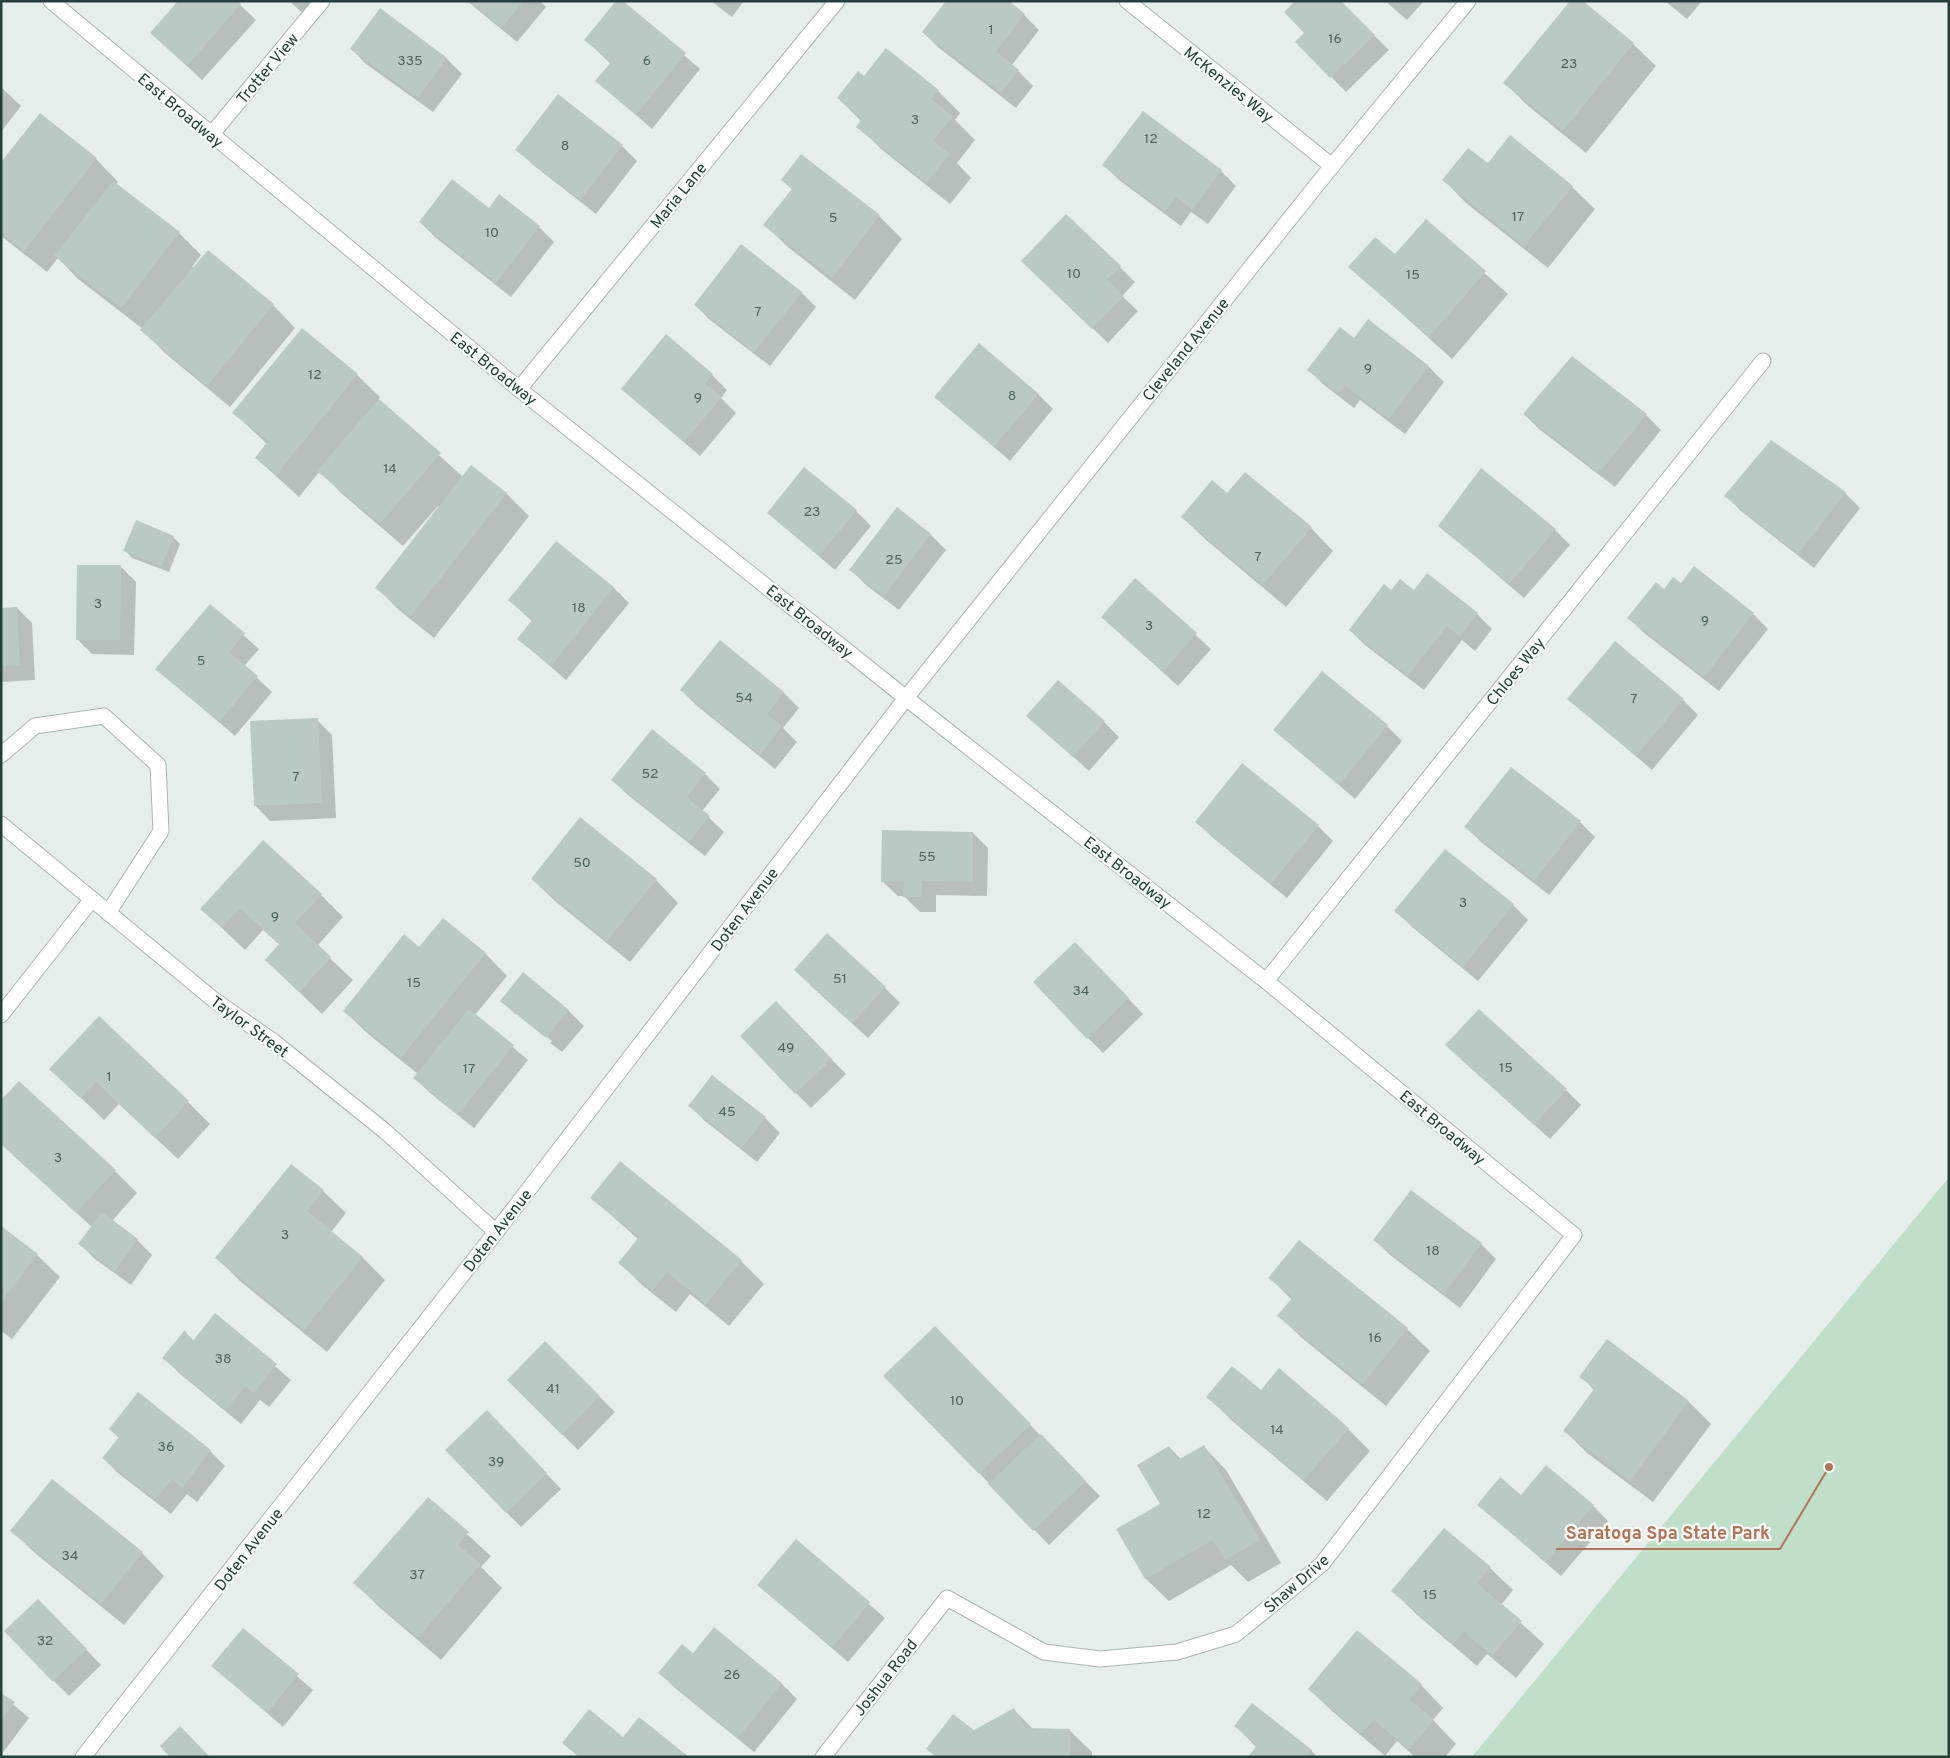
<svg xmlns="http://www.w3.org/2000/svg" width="1950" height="1758" font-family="Overpass,sans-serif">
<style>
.green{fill:#c0dfc9}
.shadow{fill:#0003}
.building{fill:#bbc9c4}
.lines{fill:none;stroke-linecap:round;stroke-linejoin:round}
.street-casing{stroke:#a8b6b2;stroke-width:17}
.street{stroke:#fff;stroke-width:15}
.labels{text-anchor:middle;stroke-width:4.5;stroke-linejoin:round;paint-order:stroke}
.number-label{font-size:14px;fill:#4a625c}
.street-label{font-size:16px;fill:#25403a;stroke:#f7fbf9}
.leader{fill:none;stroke:#b27457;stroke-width:2}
.callout-dot{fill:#b27457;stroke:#f7fbf9;stroke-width:2}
.callout-label{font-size:18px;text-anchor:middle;font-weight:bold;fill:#b27457;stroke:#f7fbf9;stroke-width:4.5;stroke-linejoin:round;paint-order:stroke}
</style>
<rect width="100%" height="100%" fill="#e6eeeb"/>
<polygon class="green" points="1949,1177 1949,1757 1472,1757"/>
<g class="shadow">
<polygon points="236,1 256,20 202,80 151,33"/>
<polygon points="289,1 318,1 306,16"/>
<polygon points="467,1 540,1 546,7 517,42"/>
<polygon points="621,1 700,69 652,129 597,81 611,64 586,40"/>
<polygon points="711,1 744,1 732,17"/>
<polygon points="1339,1 1389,50 1346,92 1297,42"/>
<polygon points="1385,1 1424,1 1407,20"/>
<polygon points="1581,1 1633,44 1656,66 1586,153 1527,105 1505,83"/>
<polygon points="1665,1 1702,1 1687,19"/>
<polygon points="380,10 447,59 462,74 433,112 366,64 351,48"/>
<polygon points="1024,15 1039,30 1012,65 1033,86 1016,108 938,47 923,32"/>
<polygon points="864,77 938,91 960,113 955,120 975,140 957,163 971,178 950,204 881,149 858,126 862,122 838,98"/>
<polygon points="1,87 21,106 1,132"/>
<polygon points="558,96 622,146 637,161 596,214 532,164 517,149"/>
<polygon points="801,156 879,216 902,239 855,300 788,247 765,225 793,190 782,180"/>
<polygon points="96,159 118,182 116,185 179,233 201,255 192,267 194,268 208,251 273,305 295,328 230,407 165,353 142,330 143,329 78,279 58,258 47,272 1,236 1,164"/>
<polygon points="1104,165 1221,171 1236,186 1208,224 1191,212 1181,226 1119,180"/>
<polygon points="1488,165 1572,187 1595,209 1548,268 1466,203 1444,180"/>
<polygon points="489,210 539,227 554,242 511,297 435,237 420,222"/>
<polygon points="1426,221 1508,294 1452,359 1350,267 1395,256"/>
<polygon points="1120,267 1135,282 1122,296 1138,311 1108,343 1038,276"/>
<polygon points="801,292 816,307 770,366 710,320 695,305"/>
<polygon points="1368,321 1429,367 1444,382 1405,434 1360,400 1354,408 1324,385 1309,370 1354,340"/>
<polygon points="357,375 380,397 378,400 463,477 471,467 507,494 529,516 434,638 399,610 376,587 440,507 438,506 403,546 341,493 320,471 299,497 256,458 267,444 234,413"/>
<polygon points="712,375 727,390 721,398 736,413 700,456 622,389"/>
<polygon points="1038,394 1053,409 1010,461 936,397"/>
<polygon points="1524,414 1646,415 1661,430 1615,487 1539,429"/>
<polygon points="1772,442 1845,493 1860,508 1814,568 1741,511 1726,496"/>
<polygon points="1245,474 1311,528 1333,551 1286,607 1205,539 1182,517 1227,495"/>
<polygon points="856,511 871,526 835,570 768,513"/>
<polygon points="1440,526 1555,530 1570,545 1524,598"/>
<polygon points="931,535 946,550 899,610 866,585 851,570"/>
<polygon points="173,537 180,544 169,572 132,558 125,550"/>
<polygon points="557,542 614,588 629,603 566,680 519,639 533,622 509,600"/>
<polygon points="121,567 136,582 134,655 92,654 77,639"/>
<polygon points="1135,580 1211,649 1178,686 1102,617"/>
<polygon points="1664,590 1753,614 1768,629 1719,691 1644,633 1629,618"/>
<polygon points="1392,592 1414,592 1477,614 1492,629 1475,651 1462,640 1424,690 1365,645 1350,630"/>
<polygon points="210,606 259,649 244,666 272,692 235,736 157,669"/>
<polygon points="17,608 32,623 35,680 1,682 1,609"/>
<polygon points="720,642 784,693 799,708 783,728 797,742 775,769 696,705 681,690"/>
<polygon points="1569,699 1683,700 1698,715 1652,770"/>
<polygon points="1028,716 1104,722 1119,737 1089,771"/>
<polygon points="317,720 332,735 336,818 270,821 255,805"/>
<polygon points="1387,726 1402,741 1355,799 1275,730"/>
<polygon points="705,774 720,789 702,811 724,832 705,856 628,795 613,780"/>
<polygon points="1197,822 1318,826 1333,841 1287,898 1212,837"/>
<polygon points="1580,822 1595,837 1549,895 1481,842 1466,827"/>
<polygon points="973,833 988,848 987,896 936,895 936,912 920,912 904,896 898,896 882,881"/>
<polygon points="532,879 656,880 678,903 630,962 555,901"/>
<polygon points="321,895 343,917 317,946 353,980 322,1014 266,960 280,945 263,930 245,950 202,909"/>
<polygon points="1513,905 1528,920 1478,981 1411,926 1396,911"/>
<polygon points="420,949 485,953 507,976 475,1015 528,1060 474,1128 430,1093 415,1078 418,1074 367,1033 344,1011"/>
<polygon points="1090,958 1143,1014 1103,1053 1088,1038"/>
<polygon points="810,985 885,988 900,1003 868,1038"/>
<polygon points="501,1000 569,1011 584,1026 562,1052 550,1043 552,1041 516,1012 516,1015"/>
<polygon points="791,1018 846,1074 811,1108 796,1093"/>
<polygon points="1462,1060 1566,1090 1581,1105 1550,1139"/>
<polygon points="51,1069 188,1102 210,1124 178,1159 119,1104 104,1120"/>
<polygon points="712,1076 765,1118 780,1133 757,1162 705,1121 690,1106"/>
<polygon points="1,1144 115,1171 137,1193 112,1221 137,1240 152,1255 131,1285 95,1259 80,1244 92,1227"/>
<polygon points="620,1162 741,1261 764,1284 729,1326 690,1294 676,1312 642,1285 620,1263 639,1240 592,1198"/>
<polygon points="323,1191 346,1213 331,1232 363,1258 385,1280 327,1352 240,1281 217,1258"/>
<polygon points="1,1228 37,1255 60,1277 12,1339 1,1331"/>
<polygon points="1375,1240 1481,1244 1496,1259 1460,1308 1390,1255"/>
<polygon points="1270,1278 1407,1329 1430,1351 1386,1406 1302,1338 1279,1316 1292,1300"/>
<polygon points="215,1315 291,1380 269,1407 260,1400 241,1424 179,1373 164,1358 185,1332 194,1341"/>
<polygon points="935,1328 1100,1496 1049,1545 885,1376"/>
<polygon points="1607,1341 1689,1402 1711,1424 1653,1502 1587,1453 1565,1431 1594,1390 1581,1376"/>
<polygon points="545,1343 615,1412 578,1450 508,1380"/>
<polygon points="1261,1392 1348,1429 1370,1451 1327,1501 1230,1419 1208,1396"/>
<polygon points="502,1427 561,1489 521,1527 506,1512"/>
<polygon points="110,1429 210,1451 225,1466 197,1502 187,1494 171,1514 118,1473 103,1458 119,1438"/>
<polygon points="1169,1447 1182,1460 1204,1447 1226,1470 1281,1563 1248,1582 1231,1565 1169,1601 1146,1579 1118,1530 1162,1504"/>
<polygon points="1521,1496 1593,1506 1608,1521 1561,1576 1479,1505"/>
<polygon points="428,1499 491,1556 481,1567 502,1588 441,1660 378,1606 355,1583"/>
<polygon points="1444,1529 1490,1568 1513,1590 1501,1605 1544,1644 1516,1678 1487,1654 1477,1666 1415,1613 1393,1591"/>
<polygon points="12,1531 142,1553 164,1576 124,1625 35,1553"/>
<polygon points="796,1541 885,1618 848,1662 759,1585"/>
<polygon points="53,1615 101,1665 69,1696 54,1681"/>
<polygon points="714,1629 782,1684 797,1699 754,1752 675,1688 660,1673 693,1655"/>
<polygon points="244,1630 313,1690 283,1727 213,1666"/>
<polygon points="1357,1631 1421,1685 1443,1708 1433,1720 1456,1744 1445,1757 1415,1757 1397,1741 1385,1756 1332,1711 1309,1689"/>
<polygon points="1,1694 29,1718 1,1755"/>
<polygon points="1014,1710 1034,1730 1069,1730 1092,1752 1092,1757 936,1757 928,1748 974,1732"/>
<polygon points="1236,1726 1311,1750 1317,1757 1250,1757 1257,1748"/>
</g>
<g class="building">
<polygon points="178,1 238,1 241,4 187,66 150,33"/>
<polygon points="469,1 523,1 502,28"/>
<polygon points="616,1 623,1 686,53 636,115 595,81 611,62 584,40"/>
<polygon points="946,1 1009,1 1025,14 996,51 1019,70 1001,93 922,32"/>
<polygon points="1295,1 1341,1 1375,35 1330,78 1295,42 1304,33 1284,12"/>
<polygon points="1570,1 1583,1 1634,43 1563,131 1503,83"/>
<polygon points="380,8 447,58 418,98 350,49"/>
<polygon points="886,48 939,90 931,99 953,116 933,141 950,154 926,183 856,127 862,119 837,98 858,71 864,76"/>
<polygon points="558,94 623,145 580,200 515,150"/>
<polygon points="1143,111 1222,170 1192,210 1176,197 1165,212 1102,165"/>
<polygon points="40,113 97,158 24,251 1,233 1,162"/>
<polygon points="1510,135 1573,186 1524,246 1442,180 1468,148 1488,163"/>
<polygon points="801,154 880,215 832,278 763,225 792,189 781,180"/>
<polygon points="452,179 489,208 499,194 540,226 496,283 419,222"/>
<polygon points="113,181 180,232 121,308 54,256"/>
<polygon points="1066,214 1121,266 1107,280 1124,296 1092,329 1021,261"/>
<polygon points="1426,219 1486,271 1429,337 1348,267 1375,237 1395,254"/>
<polygon points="741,244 802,292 754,352 694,305"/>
<polygon points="208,250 274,304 207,386 140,330"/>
<polygon points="1368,319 1429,366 1389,419 1345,386 1338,394 1307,370 1340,327 1354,338"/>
<polygon points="302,328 358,374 276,475 255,458 268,441 232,413"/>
<polygon points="666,334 713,374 705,384 722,397 684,442 621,389"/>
<polygon points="979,343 1039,394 994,447 934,397"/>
<polygon points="1572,356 1647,414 1599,473 1523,414"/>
<polygon points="379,399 441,453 380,524 317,471"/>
<polygon points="1771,440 1846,492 1798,554 1724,496"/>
<polygon points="471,465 507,493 411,616 375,588"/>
<polygon points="804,467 857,510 819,556 767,513"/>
<polygon points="1481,468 1556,529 1509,584 1438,526"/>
<polygon points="1245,472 1312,527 1263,585 1181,517 1212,480 1227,493"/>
<polygon points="897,507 931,534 884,596 849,570"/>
<polygon points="136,520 174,536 162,566 123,551"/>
<polygon points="556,541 614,587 551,666 517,639 532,620 508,600"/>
<polygon points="77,565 121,565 120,640 76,640"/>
<polygon points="1694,566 1754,613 1704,677 1627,618 1656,582 1664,589 1673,577 1681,583"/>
<polygon points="1427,573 1478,613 1460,637 1447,626 1408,676 1349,630 1384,584 1391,590 1400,579 1414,590"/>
<polygon points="1135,578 1197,633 1163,672 1101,617"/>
<polygon points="210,604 245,633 229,652 258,676 219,722 155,669"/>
<polygon points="17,607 20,666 1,666 1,608"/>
<polygon points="720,640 784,692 767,714 782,726 760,755 680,690"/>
<polygon points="1615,641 1684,699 1636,756 1567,699"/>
<polygon points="1322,671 1388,725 1339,785 1273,730"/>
<polygon points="1058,680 1105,721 1073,757 1026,716"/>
<polygon points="318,718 322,803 254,806 250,721"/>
<polygon points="652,729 706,773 687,797 710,816 689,842 611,780"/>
<polygon points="1242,763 1319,825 1271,884 1195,822"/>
<polygon points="1511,767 1581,821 1534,881 1464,827"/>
<polygon points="580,817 657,879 607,941 531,879"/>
<polygon points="882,830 973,832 973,882 922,881 922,897 903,897 904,882 881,882"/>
<polygon points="263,840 322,894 295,923 331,957 299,992 265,960 279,944 240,908 222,928 200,909"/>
<polygon points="1445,849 1514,904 1463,967 1394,911"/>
<polygon points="443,918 486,953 401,1058 343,1011 404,934 419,947"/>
<polygon points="827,933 886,987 852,1023 794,970"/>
<polygon points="1075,942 1129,998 1087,1039 1033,982"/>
<polygon points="523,972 569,1010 546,1038 500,1001"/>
<polygon points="776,1001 832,1059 795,1094 740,1036"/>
<polygon points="469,1009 514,1045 458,1114 413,1078"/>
<polygon points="1479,1009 1567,1089 1534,1125 1445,1045"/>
<polygon points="99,1016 189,1101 155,1138 96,1082 80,1098 49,1069"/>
<polygon points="712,1075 766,1117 742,1148 688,1106"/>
<polygon points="19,1081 116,1170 76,1213 1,1144 1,1100"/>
<polygon points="620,1161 742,1260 706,1304 667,1272 652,1291 618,1263 639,1237 590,1198"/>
<polygon points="291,1164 324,1190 307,1211 363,1257 304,1330 215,1258"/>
<polygon points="1411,1190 1482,1243 1444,1294 1373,1240"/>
<polygon points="102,1212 138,1239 115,1271 78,1244"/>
<polygon points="1,1226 38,1254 1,1302"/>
<polygon points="1299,1240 1408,1328 1363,1384 1277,1316 1293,1297 1268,1278"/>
<polygon points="215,1313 277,1364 254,1393 245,1386 226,1410 162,1358 185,1330 192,1342"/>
<polygon points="935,1326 1031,1424 979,1474 883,1376"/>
<polygon points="1607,1339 1689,1401 1630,1481 1563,1431 1595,1388 1579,1377"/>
<polygon points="545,1341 600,1396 562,1435 507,1380"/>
<polygon points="1232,1366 1261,1390 1279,1368 1349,1428 1304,1480 1206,1397"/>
<polygon points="138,1392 211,1450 182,1488 172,1479 155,1500 102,1458 119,1437 109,1429"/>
<polygon points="487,1410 547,1473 506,1513 445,1450"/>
<polygon points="1041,1434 1086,1481 1033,1531 988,1484"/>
<polygon points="1204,1445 1260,1540 1225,1560 1213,1540 1145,1579 1116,1529 1160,1504 1137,1465 1169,1446 1178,1460"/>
<polygon points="1546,1465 1594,1505 1546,1562 1477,1505 1500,1477 1521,1495"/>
<polygon points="52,1479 143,1552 101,1604 10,1531"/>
<polygon points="428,1497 469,1532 458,1545 481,1564 418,1638 353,1583"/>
<polygon points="1444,1528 1491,1567 1477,1583 1522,1621 1492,1656 1464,1632 1453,1644 1391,1591"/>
<polygon points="796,1539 870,1602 832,1648 757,1585"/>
<polygon points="38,1599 87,1649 53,1682 4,1631"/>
<polygon points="714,1627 782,1683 738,1738 658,1673 682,1644 693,1653"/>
<polygon points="243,1628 299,1674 267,1713 211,1666"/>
<polygon points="1357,1630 1422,1684 1409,1699 1434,1720 1409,1750 1374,1720 1361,1734 1308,1689"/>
<polygon points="1,1693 15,1702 1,1720"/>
<polygon points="1252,1703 1312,1750 1306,1757 1248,1757 1257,1745 1234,1726"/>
<polygon points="1014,1708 1025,1728 1070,1729 1070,1757 937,1757 926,1749 953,1714 974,1730"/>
<polygon points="589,1709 623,1737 639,1717 689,1757 579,1757 562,1743"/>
<polygon points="180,1726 210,1757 170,1757 160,1746"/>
</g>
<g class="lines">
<defs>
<g id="street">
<polyline points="51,1 519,389 906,698 1266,981 1574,1235 1322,1564 1236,1634 1177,1652 1100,1659 1044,1652 947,1598 823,1757"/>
<polyline points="1127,1 1332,166"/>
<polyline points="211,135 322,1"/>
<polyline points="519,389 837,1"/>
<polyline points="1,755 35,726 104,716 158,765 161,831 108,913"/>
<polyline points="1,824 214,1000 274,1042 386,1132 496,1232"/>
<polyline points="1266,981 1763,361"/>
<polyline points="1,1015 92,899"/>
<polyline points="83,1757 496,1232 906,698 1332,166 1468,1"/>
</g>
</defs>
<use href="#street" class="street-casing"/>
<use href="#street" class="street"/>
</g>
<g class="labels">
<g class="number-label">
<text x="991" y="34">1</text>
<text x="1335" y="43">16</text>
<text x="410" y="65">335</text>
<text x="647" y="65">6</text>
<text x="1569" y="68">23</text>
<text x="915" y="124">3</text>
<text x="1151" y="143">12</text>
<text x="565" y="150">8</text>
<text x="1518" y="221">17</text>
<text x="833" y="222">5</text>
<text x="492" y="237">10</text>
<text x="1074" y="278">10</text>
<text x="1413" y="279">15</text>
<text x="758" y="316">7</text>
<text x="1368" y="373">9</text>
<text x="315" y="379">12</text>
<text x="1012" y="400">8</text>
<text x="698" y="402">9</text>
<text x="390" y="473">14</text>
<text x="812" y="516">23</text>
<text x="1258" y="561">7</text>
<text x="894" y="564">25</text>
<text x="98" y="608">3</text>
<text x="579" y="612">18</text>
<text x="1705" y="625">9</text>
<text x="1149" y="630">3</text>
<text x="201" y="665">5</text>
<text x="744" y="702">54</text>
<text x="1634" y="703">7</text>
<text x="650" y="778">52</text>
<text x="296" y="781">7</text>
<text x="927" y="861">55</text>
<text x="582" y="867">50</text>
<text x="1463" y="907">3</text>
<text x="275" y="921">9</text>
<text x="840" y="983">51</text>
<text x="414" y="987">15</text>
<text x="1081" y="995">34</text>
<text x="786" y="1052">49</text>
<text x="1506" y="1072">15</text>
<text x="469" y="1073">17</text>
<text x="109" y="1081">1</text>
<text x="727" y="1116">45</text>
<text x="58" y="1162">3</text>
<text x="285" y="1239">3</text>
<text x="1433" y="1255">18</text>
<text x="1375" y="1342">16</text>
<text x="223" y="1363">38</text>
<text x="553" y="1393">41</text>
<text x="957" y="1405">10</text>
<text x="1277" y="1434">14</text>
<text x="166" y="1451">36</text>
<text x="496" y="1466">39</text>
<text x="1204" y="1518">12</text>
<text x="70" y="1560">34</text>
<text x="417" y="1579">37</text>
<text x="1430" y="1599">15</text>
<text x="45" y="1645">32</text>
<text x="732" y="1679">26</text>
</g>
<g class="street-label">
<text transform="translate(267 68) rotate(-50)" y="6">Trotter View</text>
<text transform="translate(1229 84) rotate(39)" y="6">McKenzies Way</text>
<text transform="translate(181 110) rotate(40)" y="6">East Broadway</text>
<text transform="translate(678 195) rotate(-51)" y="6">Maria Lane</text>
<text transform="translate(1185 349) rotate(-51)" y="6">Cleveland Avenue</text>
<text transform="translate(494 368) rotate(39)" y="6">East Broadway</text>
<text transform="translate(810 621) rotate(39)" y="6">East Broadway</text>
<text transform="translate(1515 671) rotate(-51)" y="6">Chloes Way</text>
<text transform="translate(1128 872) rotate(38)" y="6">East Broadway</text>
<text transform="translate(744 909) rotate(-53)" y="6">Doten Avenue</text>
<text transform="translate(250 1026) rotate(36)" y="6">Taylor Street</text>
<text transform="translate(1443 1127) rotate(40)" y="6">East Broadway</text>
<text transform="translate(497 1230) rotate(-52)" y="6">Doten Avenue</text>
<text transform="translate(248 1549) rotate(-52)" y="6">Doten Avenue</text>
<text transform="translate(1296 1583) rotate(-41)" y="6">Shaw Drive</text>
<text transform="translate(885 1677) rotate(-52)" y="6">Joshua Road</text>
</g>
</g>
<path class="leader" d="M1829 1467L1780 1549H1556"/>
<circle class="callout-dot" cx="1829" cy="1467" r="5"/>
<g class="callout-label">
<text x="1668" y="1539">Saratoga Spa State Park</text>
</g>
<rect width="1950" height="1758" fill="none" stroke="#25403a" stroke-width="5"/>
</svg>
